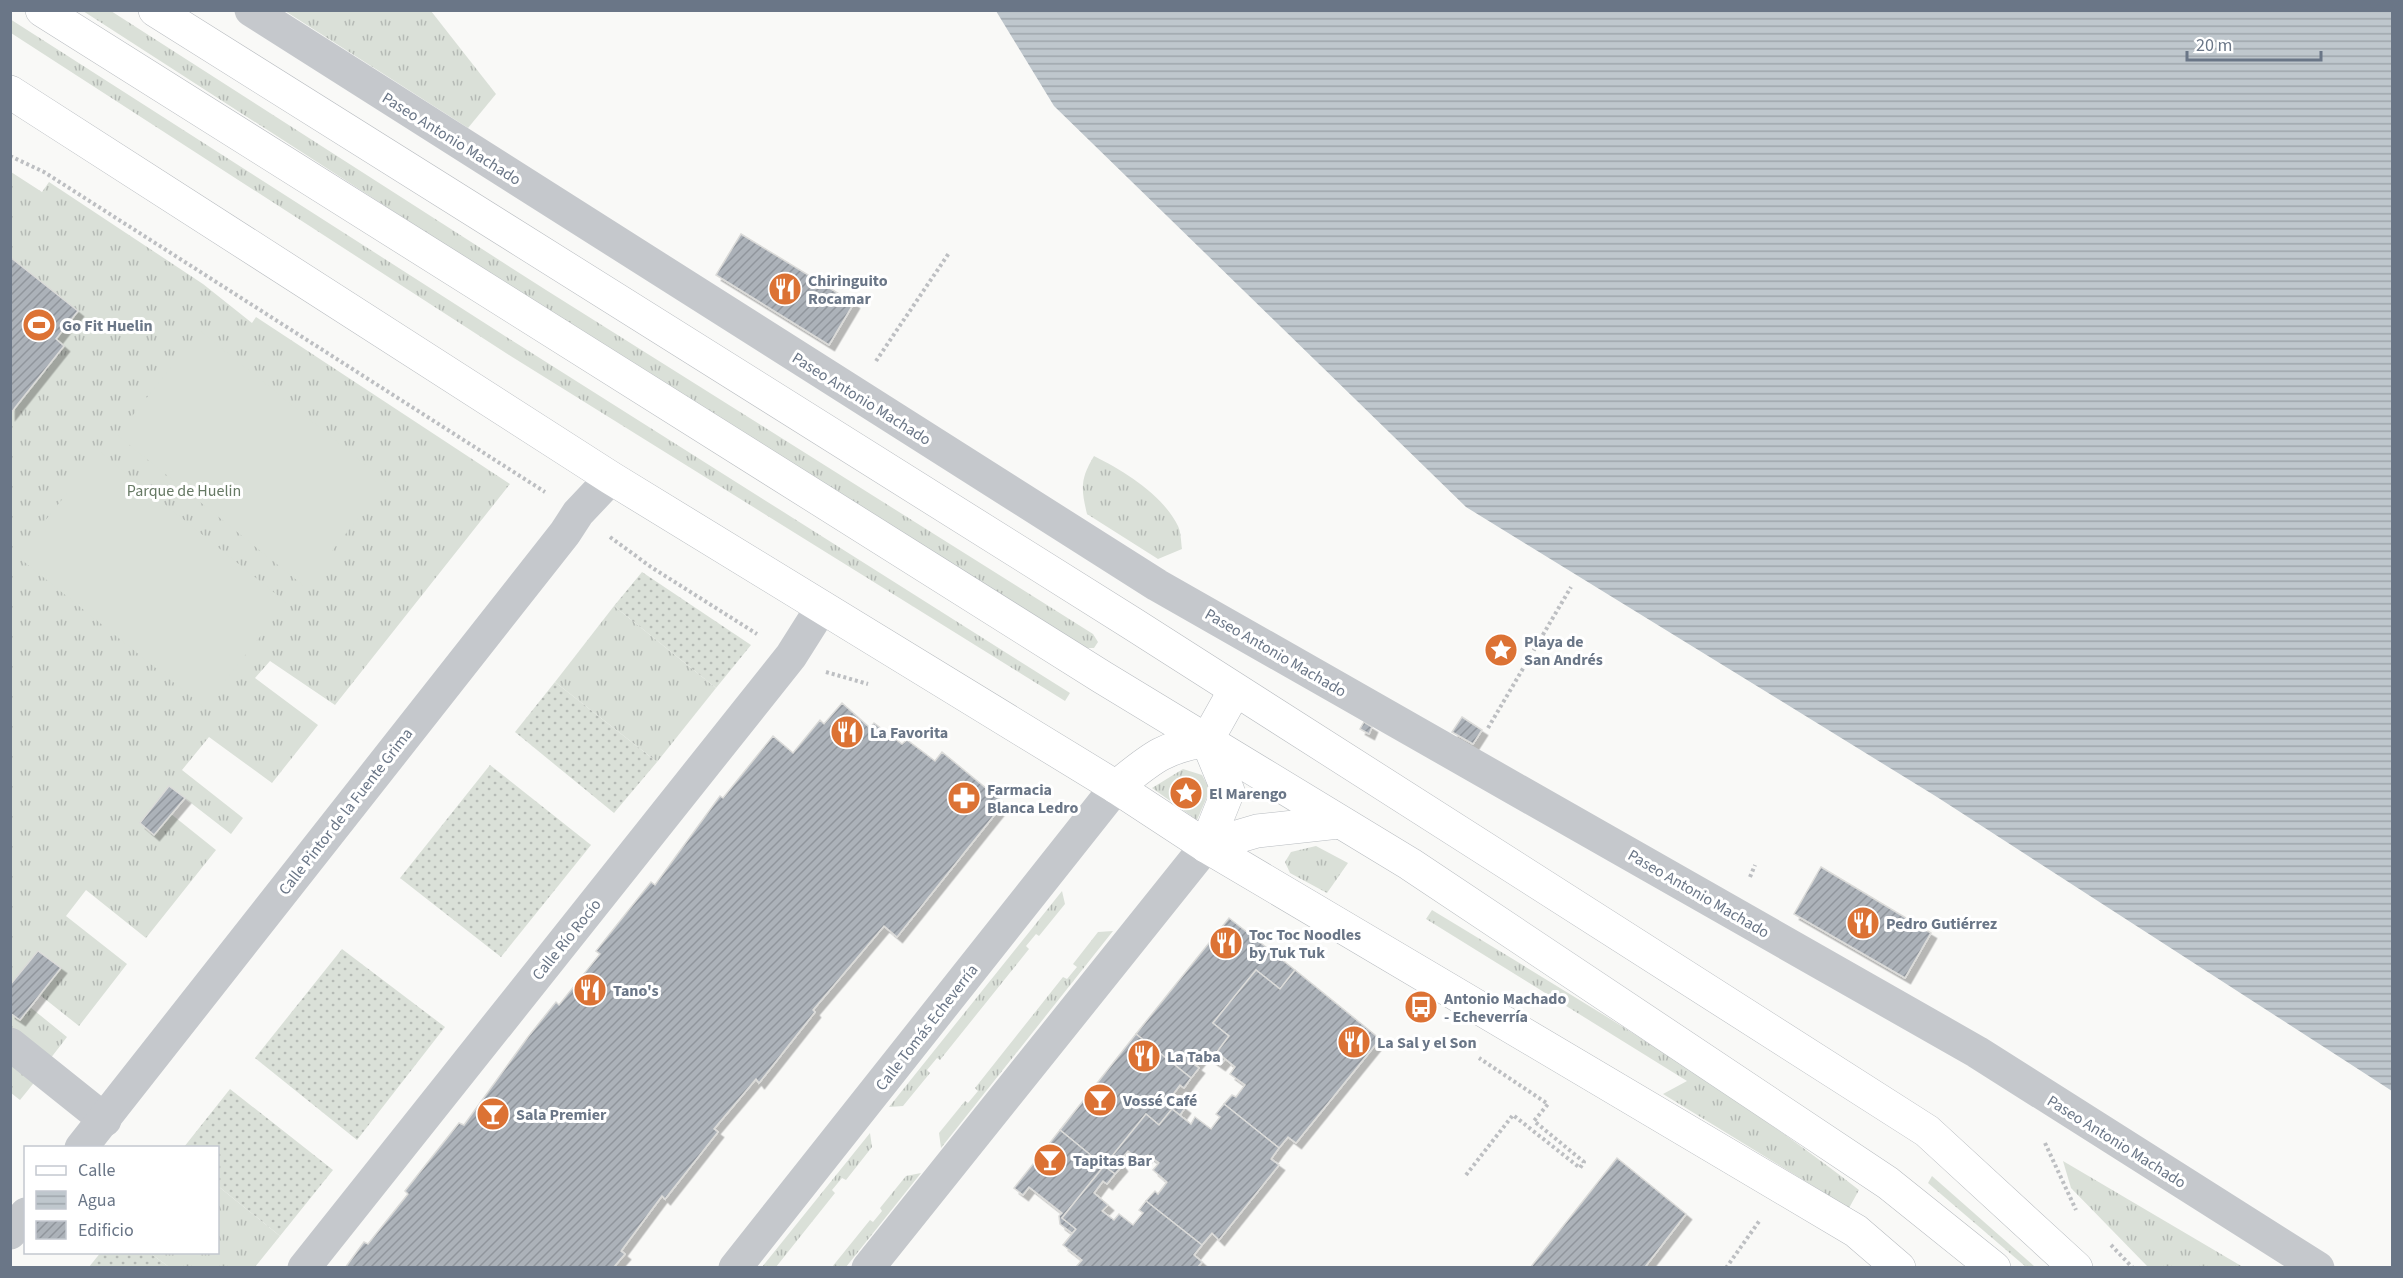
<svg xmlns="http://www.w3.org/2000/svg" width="2403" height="1278" font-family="'Source Sans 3',sans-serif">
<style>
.grass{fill:url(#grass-tufts)}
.garden{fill:url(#garden-dots)}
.pitch{fill:#dae0d8}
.water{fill:url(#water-rules)}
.building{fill:url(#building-hatch);stroke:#dbdbd9;stroke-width:1.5;filter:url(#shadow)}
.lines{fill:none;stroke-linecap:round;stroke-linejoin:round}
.major-casing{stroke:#b8bcc0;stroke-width:34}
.path{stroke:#bdbfc2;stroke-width:4;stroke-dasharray:3 3;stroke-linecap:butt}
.minor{stroke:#c5c8cc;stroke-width:33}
.major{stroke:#fff;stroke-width:33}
.labels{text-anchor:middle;stroke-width:6;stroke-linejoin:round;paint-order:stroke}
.street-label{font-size:16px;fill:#6a7687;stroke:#fff}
.poi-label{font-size:16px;font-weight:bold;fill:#6a7687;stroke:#fff;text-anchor:start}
.park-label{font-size:16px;fill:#667964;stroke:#fff}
</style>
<defs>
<pattern id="grass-tufts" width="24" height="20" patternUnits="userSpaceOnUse" patternTransform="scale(1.5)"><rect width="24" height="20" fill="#dae0d8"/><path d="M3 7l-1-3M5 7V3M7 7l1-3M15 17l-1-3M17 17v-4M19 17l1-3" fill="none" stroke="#b5bab5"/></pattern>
<pattern id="garden-dots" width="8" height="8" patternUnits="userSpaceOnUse" patternTransform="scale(1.5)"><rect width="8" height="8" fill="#dae0d8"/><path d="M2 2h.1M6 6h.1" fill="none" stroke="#b5bab5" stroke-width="1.8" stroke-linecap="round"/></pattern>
<pattern id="water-rules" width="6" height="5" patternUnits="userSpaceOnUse" patternTransform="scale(1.5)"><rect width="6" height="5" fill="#bfc7cd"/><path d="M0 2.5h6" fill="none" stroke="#9fa6ac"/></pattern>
<pattern id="building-hatch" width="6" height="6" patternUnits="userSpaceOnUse" patternTransform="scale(1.5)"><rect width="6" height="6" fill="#acb2b9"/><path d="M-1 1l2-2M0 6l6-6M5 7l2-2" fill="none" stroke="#90959c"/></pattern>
<filter id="shadow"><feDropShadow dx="5.5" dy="5.5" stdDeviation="0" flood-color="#0004"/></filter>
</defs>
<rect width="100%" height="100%" fill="#f9f9f7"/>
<g class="grass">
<polygon points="83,11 111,11 546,290 1093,634 1098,642 1094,648 1086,648 537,304"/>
<polygon points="285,11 431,11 496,94 468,128"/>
<polygon points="10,19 516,343 1070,693 1065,701 509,355 11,33"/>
<polygon points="11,172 42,192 49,182 203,284 252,323 256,317 510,484 335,705 270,661 255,678 318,725 272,783 209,737 182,770 243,818 231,834 169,786 140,823 154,835 171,814 216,850 146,938 86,890 66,916 127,964 79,1026 40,995 61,968 39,951 11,985"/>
<path d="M1094 456C1124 471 1162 494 1178 526 1181 532 1181 542 1182 549L1158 559 1087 514C1081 489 1080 479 1094 456Z"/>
<polygon points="614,606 716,688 657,762 555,682"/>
<polygon points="1183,769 1202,775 1210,790 1197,820 1152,788"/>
<polygon points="1316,846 1348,863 1327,893 1290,873 1285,862 1291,852"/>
<polygon points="1062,891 1065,904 1039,936 1036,934 1026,946 1029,949 940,1060 937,1058 927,1070 930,1073 903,1106 889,1107"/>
<path d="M1432 910C1578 999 1725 1085 1859 1190L1849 1208 1663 1094 1687 1081 1426 919Z"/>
<polygon points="1113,931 941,1148 939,1133 965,1101 968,1103 978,1091 975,1088 1063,977 1067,979 1077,967 1073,964 1098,932"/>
<polygon points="30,1007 67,1037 50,1059 11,1034 10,1013 20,1020"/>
<polygon points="10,1059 37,1079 20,1100 11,1093"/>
<polygon points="870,1133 872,1147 846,1180 842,1178 832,1190 835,1193 776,1267 762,1267"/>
<polygon points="2063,1161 2243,1267 2148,1267 2071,1188"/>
<polygon points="921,1173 846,1267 832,1267 870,1220 873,1222 882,1211 880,1208 906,1176"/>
<polygon points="1932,1176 2035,1267 2026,1267 1928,1183"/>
<polygon points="218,1186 280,1236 255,1267 169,1267 150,1253 218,1252"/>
</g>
<g class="garden">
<polygon points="642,572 751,645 716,688 614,606"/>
<polygon points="555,682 657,762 614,813 515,732"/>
<polygon points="490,765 591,845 501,957 400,878"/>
<polygon points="342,949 445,1027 357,1140 255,1058"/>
<polygon points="230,1089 333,1170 280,1236 218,1186 218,1148 184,1147"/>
<polygon points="101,1252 150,1253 169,1267 89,1267"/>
</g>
<g class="pitch">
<polygon points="200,331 387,482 304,586 117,435"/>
<polygon points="100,452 287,603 204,707 17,556"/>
</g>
<polygon class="water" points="996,11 2392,11 2392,1091 1937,797 1466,507 1054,106"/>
<g class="building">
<polygon points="741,234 854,303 829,345 716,275"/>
<polygon points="10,257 78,311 56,339 64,346 10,414"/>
<polygon points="842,703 870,728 874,723 902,744 907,740 935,761 942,752 1004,803 897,937 884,926 813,1010 815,1012 759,1083 756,1079 714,1129 718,1132 665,1199 662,1196 621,1251 625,1254 613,1268 345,1268 364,1242 368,1244 408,1194 405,1191 459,1123 464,1125 528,1037 556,1002 559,1005 600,954 596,951 651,882 655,885 720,796 723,798 773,736 793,753 820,720 824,724"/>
<polygon points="1462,717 1482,730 1473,744 1452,732"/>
<polygon points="1364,722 1372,727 1369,734 1360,729"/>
<polygon points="169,786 185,798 154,835 140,823"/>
<polygon points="1821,867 1931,933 1905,978 1794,914"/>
<polygon points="1229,918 1295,970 1280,989 1256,970 1213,1023 1229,1036 1217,1052 1225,1059 1220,1065 1204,1054 1195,1065 1199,1068 1191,1078 1136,1034"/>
<polygon points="38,951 61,968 20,1020 10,1013 10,985"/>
<polygon points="1256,970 1280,989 1295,970 1380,1039 1296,1143 1288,1137 1279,1148 1224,1104 1232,1095 1236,1097 1245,1085 1230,1074 1235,1067 1217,1052 1229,1036 1213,1023"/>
<polygon points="1136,1034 1191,1078 1184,1088 1180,1085 1171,1097 1185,1108 1180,1115 1172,1109 1159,1125 1146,1114 1104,1166 1060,1130"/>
<polygon points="1224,1104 1279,1148 1271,1159 1279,1165 1219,1240 1212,1233 1202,1245 1146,1201 1155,1191 1158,1194 1167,1182 1153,1170 1159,1163 1148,1155 1142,1162 1128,1151 1119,1162 1122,1166 1115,1174 1104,1166 1146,1114 1159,1125 1172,1109 1191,1124 1195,1117 1211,1129 1220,1117 1216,1114"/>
<polygon points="1060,1130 1104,1166 1062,1218 1076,1229 1072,1233 1060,1224 1059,1216 1062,1213 1029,1187 1023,1195 1014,1188"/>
<polygon points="1617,1158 1686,1214 1645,1267 1530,1268"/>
<polygon points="1104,1166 1115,1174 1107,1184 1103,1181 1094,1193 1108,1205 1102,1211 1114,1220 1119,1214 1133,1225 1143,1213 1139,1210 1146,1201 1202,1245 1194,1255 1202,1262 1197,1268 1076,1267 1082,1260 1063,1245 1076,1229 1062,1218"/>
</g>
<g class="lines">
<defs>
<g id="major">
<polyline points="42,10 1102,677 1410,864 1888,1183 1994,1268"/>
<polyline points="155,10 1133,624 1927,1131 2076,1268"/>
<polyline points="10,92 611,478 1116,787 1206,846 1856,1231 1899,1268"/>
<polyline points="1207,740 1235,690"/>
<path d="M1116 787C1151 759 1161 748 1207 740"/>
<polyline points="1206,846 1257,831 1339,822"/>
<polyline points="1206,846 1228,791 1207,740"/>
</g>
</defs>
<use href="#major" class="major-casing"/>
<g class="path">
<polyline points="10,156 44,172 545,492"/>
<polyline points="876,361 949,253"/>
<polyline points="610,537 651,567 757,634"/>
<polyline points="826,672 868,684"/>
<polyline points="1488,728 1571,587"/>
<polyline points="1750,877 1755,865"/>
<polyline points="2045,1143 2076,1210"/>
<polyline points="1466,1175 1513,1115 1580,1168 1584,1162 1534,1121 1548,1104 1479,1058"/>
<polyline points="2111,1245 2133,1268"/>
<polyline points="1726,1268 1760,1220"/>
</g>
<g class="minor">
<polyline points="251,10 1157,585 1977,1052 2318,1268"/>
<polyline points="10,1044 105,1120"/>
<polyline points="81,1148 565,533 578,513 611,478"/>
<polyline points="10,1233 26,1214"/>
<polyline points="304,1268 791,656 822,607"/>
<polyline points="735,1268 1116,787"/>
<polyline points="868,1268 1206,846"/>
</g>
<use href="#major" class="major"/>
</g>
<defs>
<symbol id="restaurant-disc" viewBox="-11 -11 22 22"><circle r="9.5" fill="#dc7234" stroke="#fff"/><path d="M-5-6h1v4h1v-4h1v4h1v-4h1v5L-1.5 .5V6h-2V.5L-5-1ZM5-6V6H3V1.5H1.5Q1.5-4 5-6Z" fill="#fff"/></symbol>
<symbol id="stadium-disc" viewBox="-11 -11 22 22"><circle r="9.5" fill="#dc7234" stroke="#fff"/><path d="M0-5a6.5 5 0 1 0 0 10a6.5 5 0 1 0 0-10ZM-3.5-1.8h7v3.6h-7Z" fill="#fff"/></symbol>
<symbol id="sight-disc" viewBox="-11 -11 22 22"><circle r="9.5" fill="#dc7234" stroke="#fff"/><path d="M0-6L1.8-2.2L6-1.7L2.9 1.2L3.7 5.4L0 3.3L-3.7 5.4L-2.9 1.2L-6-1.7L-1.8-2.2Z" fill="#fff"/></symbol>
<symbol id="pharmacy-disc" viewBox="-11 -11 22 22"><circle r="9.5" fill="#dc7234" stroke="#fff"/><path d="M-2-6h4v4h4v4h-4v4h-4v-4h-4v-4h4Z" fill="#fff"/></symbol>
<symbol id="bus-disc" viewBox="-11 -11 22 22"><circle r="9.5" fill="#dc7234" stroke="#fff"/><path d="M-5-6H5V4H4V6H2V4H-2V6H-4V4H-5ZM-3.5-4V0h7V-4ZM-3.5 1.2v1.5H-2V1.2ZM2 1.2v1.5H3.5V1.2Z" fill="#fff"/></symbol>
<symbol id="bar-disc" viewBox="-11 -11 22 22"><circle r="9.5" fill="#dc7234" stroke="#fff"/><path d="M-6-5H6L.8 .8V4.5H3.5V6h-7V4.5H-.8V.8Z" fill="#fff"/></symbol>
</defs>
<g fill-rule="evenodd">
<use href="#restaurant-disc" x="766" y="270" width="38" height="38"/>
<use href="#stadium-disc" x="20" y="306" width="38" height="38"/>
<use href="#sight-disc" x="1482" y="631" width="38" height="38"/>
<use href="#restaurant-disc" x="828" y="713" width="38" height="38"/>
<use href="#sight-disc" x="1167" y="774" width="38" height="38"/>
<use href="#pharmacy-disc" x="945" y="779" width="38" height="38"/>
<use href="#restaurant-disc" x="1844" y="904" width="38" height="38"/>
<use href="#restaurant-disc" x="1207" y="924" width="38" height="38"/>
<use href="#restaurant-disc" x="571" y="971" width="38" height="38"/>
<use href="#bus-disc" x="1402" y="988" width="38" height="38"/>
<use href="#restaurant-disc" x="1335" y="1023" width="38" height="38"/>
<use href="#restaurant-disc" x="1125" y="1037" width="38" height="38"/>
<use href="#bar-disc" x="1081" y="1081" width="38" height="38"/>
<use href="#bar-disc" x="474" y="1095" width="38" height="38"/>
<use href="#bar-disc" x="1031" y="1141" width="38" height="38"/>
</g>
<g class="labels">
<g class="street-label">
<text transform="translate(452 138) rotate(32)" y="6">Paseo Antonio Machado</text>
<text transform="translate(862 398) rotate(32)" y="6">Paseo Antonio Machado</text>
<text transform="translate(1276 652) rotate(30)" y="6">Paseo Antonio Machado</text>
<text transform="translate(345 811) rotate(-52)" y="6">Calle Pintor de la Fuente Grima</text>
<text transform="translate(1699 893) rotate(30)" y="6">Paseo Antonio Machado</text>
<text transform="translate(566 939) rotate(-51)" y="6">Calle Río Rocío</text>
<text transform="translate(926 1027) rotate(-52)" y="6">Calle Tomás Echeverría</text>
<text transform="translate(2117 1141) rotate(32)" y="6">Paseo Antonio Machado</text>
</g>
<g class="poi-label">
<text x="808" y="286">Chiringuito<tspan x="808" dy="18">Rocamar</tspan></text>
<text x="62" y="331">Go Fit Huelin</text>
<text x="1524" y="647">Playa de<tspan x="1524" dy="18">San Andrés</tspan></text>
<text x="870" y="738">La Favorita</text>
<text x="987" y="795">Farmacia<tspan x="987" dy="18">Blanca Ledro</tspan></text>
<text x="1209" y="799">El Marengo</text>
<text x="1886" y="929">Pedro Gutiérrez</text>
<text x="1249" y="940">Toc Toc Noodles<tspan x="1249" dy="18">by Tuk Tuk</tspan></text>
<text x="613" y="996">Tano's</text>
<text x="1444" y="1004">Antonio Machado<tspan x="1444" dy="18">- Echeverría</tspan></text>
<text x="1377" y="1048">La Sal y el Son</text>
<text x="1167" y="1062">La Taba</text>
<text x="1123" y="1106">Vossé Café</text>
<text x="516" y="1120">Sala Premier</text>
<text x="1073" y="1166">Tapitas Bar</text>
</g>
<g class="park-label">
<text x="184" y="496">Parque de Huelin</text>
</g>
</g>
<rect width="2403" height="1278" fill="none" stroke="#6a7687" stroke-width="24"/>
<rect x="24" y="1146" width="195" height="108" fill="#ffffff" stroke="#c3c8cf" stroke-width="1.5"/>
<rect x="36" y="1166" width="30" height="9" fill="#ffffff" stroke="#c3c8cf" stroke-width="1.5"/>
<text x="78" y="1176" font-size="18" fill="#6a7687">Calle</text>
<rect x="36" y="1191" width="30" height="18" fill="url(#water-rules)" stroke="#c3c8cf" stroke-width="1.5"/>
<text x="78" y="1206" font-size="18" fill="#6a7687">Agua</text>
<rect x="36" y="1221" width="30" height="18" fill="url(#building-hatch)" stroke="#c3c8cf" stroke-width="1.5"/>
<text x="78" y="1236" font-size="18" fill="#6a7687">Edificio</text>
<path d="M2187 51v9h134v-9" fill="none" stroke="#6a7687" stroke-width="3"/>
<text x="2196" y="51" font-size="18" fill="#6a7687" stroke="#ffffff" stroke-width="4.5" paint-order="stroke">20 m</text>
</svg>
